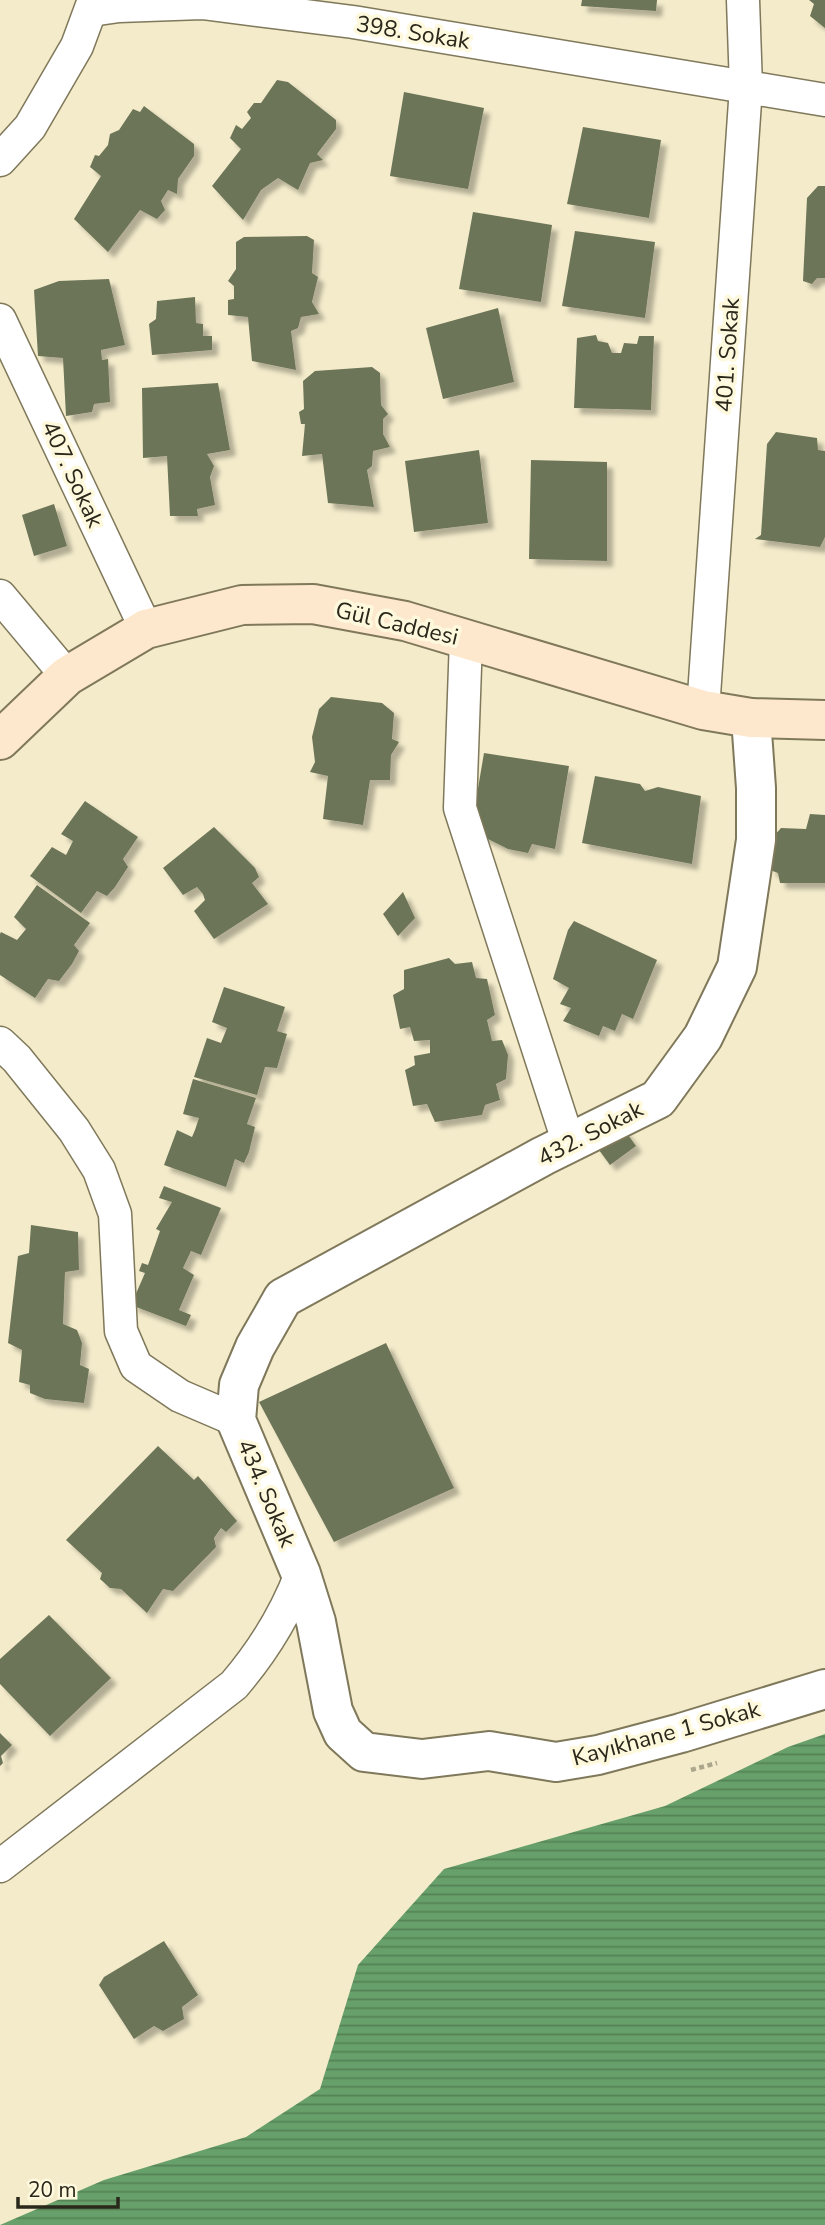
<svg xmlns="http://www.w3.org/2000/svg" width="825" height="2225" font-family="'Nunito Sans',sans-serif">
<style>
.water{fill:url(#water-rules)}
.building{fill:#6d7558;filter:url(#shadow)}
.lines{fill:none;stroke-linecap:round;stroke-linejoin:round}
.minor-casing{stroke:#7f785a;stroke-width:35}
.tertiary-casing{stroke:#7f785a;stroke-width:42}
.secondary-casing{stroke:#7f785a;stroke-width:42}
.path{stroke:#aca68c;stroke-width:4.5;stroke-dasharray:5 3.5;stroke-linecap:butt}
.minor{stroke:#fff;stroke-width:32}
.tertiary{stroke:#fff;stroke-width:38}
.secondary{stroke:#fde8cd;stroke-width:38}
.labels{text-anchor:middle;stroke-width:7;stroke-linejoin:round;paint-order:stroke}
.street-label{font-size:23px;fill:#2a271b;stroke:#fef8dd}
</style>
<defs>
<pattern id="water-rules" width="6" height="5" patternUnits="userSpaceOnUse" patternTransform="scale(1.75)"><rect width="6" height="5" fill="#67a06a"/><path d="M0 2.5h6" fill="none" stroke="#558256"/></pattern>
<filter id="shadow"><feDropShadow dx="6" dy="6" stdDeviation="2" flood-color="#0004"/></filter>
</defs>
<rect width="100%" height="100%" fill="#f3ebca"/>
<polygon class="water" points="825,1734 825,2225 0,2225 104,2180 246,2137 320,2089 358,1965 444,1869 665,1806 788,1747"/>
<g class="building">
<polygon points="582,0 657,0 656,11 581,6"/>
<polygon points="809,0 825,0 825,28 810,16 814,4"/>
<polygon points="277,80 288,82 336,120 336,129 317,154 323,160 310,163 298,190 278,178 261,190 243,220 212,186 241,149 230,138 236,125 242,129 251,118 247,112 254,103 261,103"/>
<polygon points="404,92 484,108 468,189 390,176"/>
<polygon points="144,106 194,144 194,156 178,179 177,194 168,190 161,201 165,210 157,219 140,210 108,252 74,219 101,176 90,167 95,155 99,156 108,145 110,134 119,130 133,109 140,112"/>
<polygon points="583,127 661,140 649,218 567,204"/>
<polygon points="818,186 825,186 825,278 817,278 812,284 803,281 807,198"/>
<polygon points="473,212 552,225 541,302 459,289"/>
<polygon points="575,231 655,242 645,318 562,306"/>
<polygon points="307,236 314,240 312,273 318,277 312,302 319,314 301,317 298,328 291,331 296,370 252,361 248,317 228,315 228,300 234,299 234,286 228,281 236,269 236,242 244,237"/>
<polygon points="109,279 125,345 101,350 102,360 108,359 110,402 94,404 92,412 66,416 63,358 38,356 34,290 59,281"/>
<polygon points="195,297 196,323 203,324 203,336 212,336 212,350 152,355 149,324 156,319 157,301"/>
<polygon points="498,308 514,382 443,399 426,328"/>
<polygon points="596,335 598,341 608,343 612,353 621,353 624,343 637,344 639,336 654,336 651,410 574,408 577,338"/>
<polygon points="372,367 380,373 381,405 388,414 383,419 383,434 390,447 373,451 372,466 367,470 374,507 328,503 322,454 302,456 305,424 301,424 299,412 304,409 303,381 315,371"/>
<polygon points="218,383 230,450 207,454 214,466 210,477 215,505 197,509 198,516 170,516 167,456 143,458 142,388"/>
<polygon points="776,432 817,438 818,450 825,451 825,537 820,547 755,539 761,535 767,444"/>
<polygon points="479,450 488,523 414,532 405,461"/>
<polygon points="531,460 607,462 607,561 529,559"/>
<polygon points="54,504 67,546 34,556 22,515"/>
<polygon points="331,697 382,703 394,713 392,739 399,742 391,755 390,780 370,780 363,825 323,819 328,776 310,772 315,762 312,737 319,709"/>
<polygon points="484,753 569,766 555,849 532,844 528,853 508,849 480,835 476,800"/>
<polygon points="595,776 640,784 645,791 658,787 701,796 692,864 582,843"/>
<polygon points="85,801 138,837 123,859 128,867 115,887 107,896 97,891 81,913 30,876 52,847 66,855 73,841 61,834"/>
<polygon points="810,814 825,815 825,883 780,883 778,873 770,870 772,838 781,828 806,829"/>
<polygon points="214,827 255,868 259,877 252,883 268,904 214,939 194,911 205,900 203,894 197,887 183,895 163,868"/>
<polygon points="37,885 90,923 74,945 79,951 72,964 59,981 48,979 35,998 0,975 0,934 1,932 17,940 26,929 14,917"/>
<polygon points="403,892 415,918 398,936 383,914"/>
<polygon points="574,921 657,960 633,1019 622,1014 615,1031 603,1026 599,1036 563,1021 571,1008 560,1004 569,988 553,979 568,930"/>
<polygon points="449,958 455,964 472,962 476,978 487,979 495,1015 487,1020 492,1041 502,1040 508,1055 506,1079 496,1084 500,1100 485,1105 482,1115 435,1122 427,1104 413,1106 405,1070 415,1065 414,1056 430,1053 430,1040 414,1041 410,1027 400,1029 393,995 404,989 404,970"/>
<polygon points="224,987 285,1007 277,1031 287,1034 277,1068 265,1067 257,1095 194,1077 207,1038 221,1043 227,1028 212,1022"/>
<polygon points="193,1079 256,1098 247,1124 255,1127 249,1152 244,1163 235,1159 226,1187 164,1165 177,1130 192,1137 195,1130 199,1118 183,1114"/>
<polygon points="623,1128 636,1146 610,1165 596,1146"/>
<polygon points="164,1186 221,1208 201,1255 191,1251 183,1268 194,1275 179,1310 191,1315 186,1326 131,1305 145,1273 139,1271 142,1263 148,1265 160,1231 156,1229 172,1202 159,1198"/>
<polygon points="31,1225 78,1232 79,1270 65,1272 63,1324 77,1330 82,1343 80,1365 89,1369 84,1403 45,1399 30,1393 30,1385 19,1382 22,1350 8,1343 18,1256 29,1253"/>
<polygon points="386,1343 454,1488 334,1542 259,1402"/>
<polygon points="158,1446 194,1480 198,1476 237,1521 226,1532 221,1528 214,1538 216,1547 173,1591 163,1589 147,1613 121,1589 110,1588 100,1579 102,1573 66,1540"/>
<polygon points="49,1615 111,1678 50,1736 0,1684 0,1659"/>
<polygon points="0,1733 12,1745 1,1756 3,1763 0,1766"/>
<polygon points="164,1941 198,1995 182,2007 184,2019 163,2031 154,2026 134,2039 99,1985 104,1977"/>
</g>
<g class="lines">
<defs>
<g id="minor">
<polyline points="91,10 119,6 202,3 353,22 825,100"/>
<polyline points="0,160 30,127 77,46 94,0"/>
<polyline points="0,320 146,629"/>
<polyline points="0,596 67,676"/>
<polyline points="466,639 460,808 569,1144"/>
<polyline points="703,710 746,87 743,0"/>
<polyline points="0,1043 17,1059 74,1130 99,1170 115,1214 121,1331 136,1366 180,1396 236,1420"/>
<path d="M0 1866 234 1685C263 1651 285 1616 301 1574"/>
</g>
<polyline id="tertiary" points="751,718 756,788 756,840 737,967 703,1037 658,1099 543,1156 283,1298 255,1347 239,1385 236,1420 301,1574 316,1622 333,1711 343,1733 364,1752 422,1759 489,1751 556,1762 598,1755 681,1733 825,1689"/>
<polyline id="secondary" points="0,740 67,676 146,629 242,605 313,604 405,621 703,710 751,718 825,720"/>
</defs>
<use href="#minor" class="minor-casing"/>
<use href="#tertiary" class="tertiary-casing"/>
<use href="#secondary" class="secondary-casing"/>
<polyline class="path" points="691,1770 717,1763"/>
<use href="#minor" class="minor"/>
<use href="#tertiary" class="tertiary"/>
<use href="#secondary" class="secondary"/>
</g>
<g class="labels">
<g class="street-label">
<text transform="translate(413 32) rotate(9)" y="8">398. Sokak</text>
<text transform="translate(727 355) rotate(-86)" y="8">401. Sokak</text>
<text transform="translate(73 474) rotate(65)" y="8">407. Sokak</text>
<text transform="translate(397 623) rotate(13)" y="8">Gül Caddesi</text>
<text transform="translate(590 1133) rotate(-27)" y="8">432. Sokak</text>
<text transform="translate(267 1493) rotate(67)" y="8">434. Sokak</text>
<text transform="translate(666 1733) rotate(-15)" y="8">Kayıkhane 1 Sokak</text>
</g>
</g>
<path d="M18 2197v10h100v-10" fill="none" stroke="#2a271b" stroke-width="3.5"/>
<text x="28" y="2197" font-size="21" fill="#2a271b" stroke="#fef8dd" stroke-width="5" paint-order="stroke">20 m</text>
</svg>
